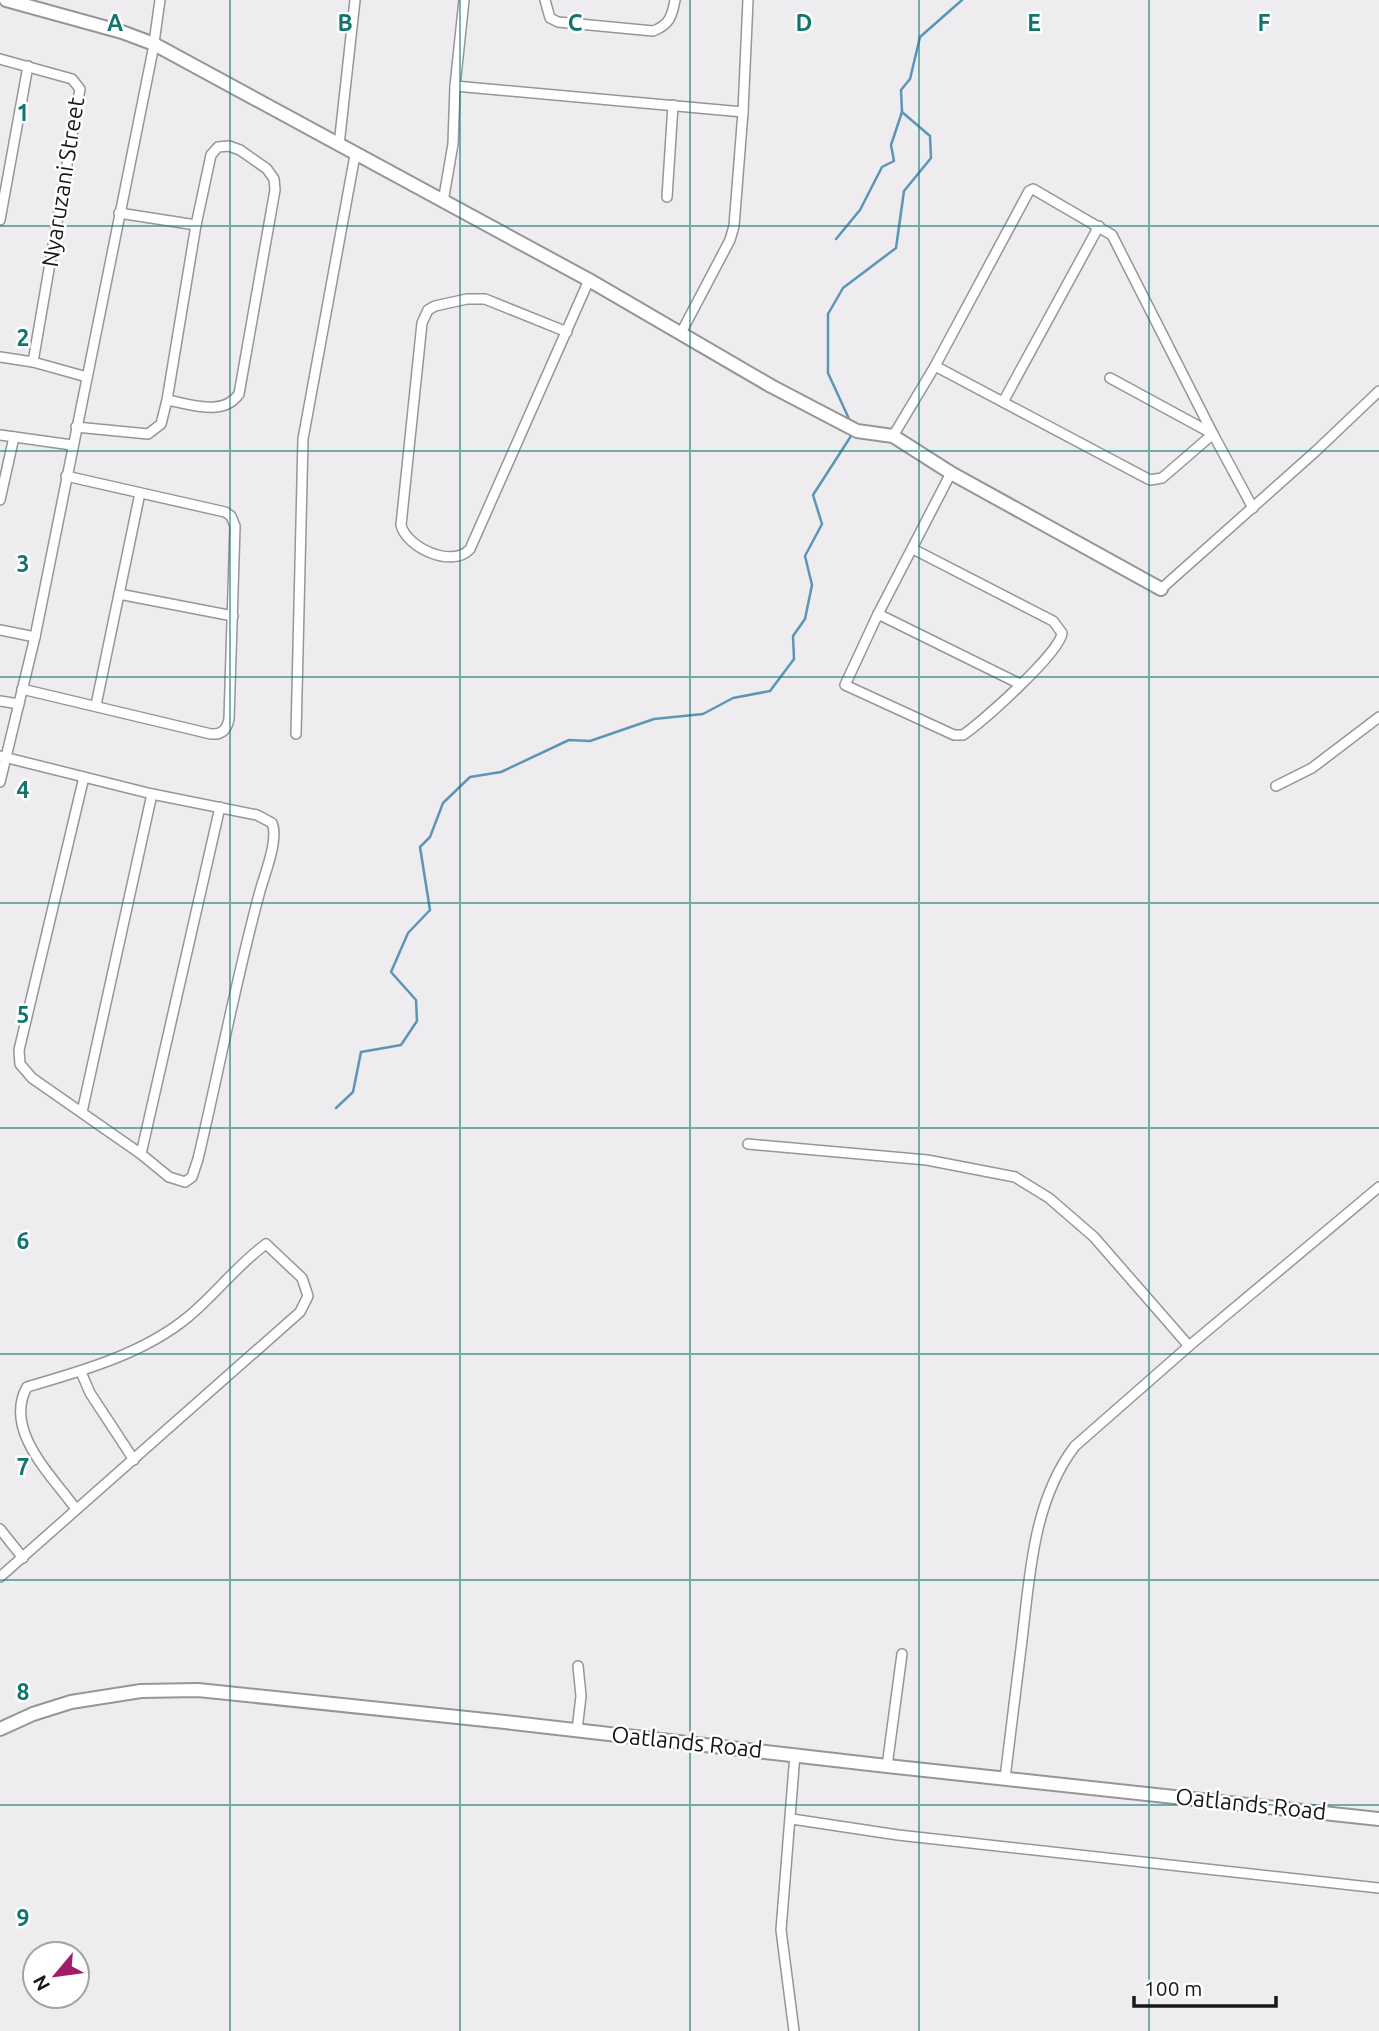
<svg xmlns="http://www.w3.org/2000/svg" width="1379" height="2031" font-family="Ubuntu,sans-serif">
<style>
.lines{fill:none;stroke-linecap:round;stroke-linejoin:round}
.stream{stroke:#5c96b6;stroke-width:2.5}
.minor-casing{stroke:#969598;stroke-width:12}
.tertiary-casing{stroke:#969598;stroke-width:16}
.minor{stroke:#fff;stroke-width:9}
.tertiary{stroke:#fff;stroke-width:12}
.grid{fill:none;stroke:#0f766e;stroke-width:2;stroke-opacity:0.55}
.labels{text-anchor:middle;stroke-width:5;stroke-linejoin:round;paint-order:stroke}
.street-label{font-size:23px;fill:#181718;stroke:#fff}
.grid-label{font-size:23px;text-anchor:middle;font-weight:bold;fill:#0f766e;stroke:#fff;stroke-width:5;stroke-linejoin:round;paint-order:stroke}
</style>
<rect width="100%" height="100%" fill="#eeecef"/>
<g class="lines">
<g class="stream">
<polyline points="836,239 860,210 882,167 894,161 891,145 902,112 901,90 910,79 920,37 962,0"/>
<polyline points="850,421 828,373 828,314 843,288 896,248 904,191 931,158 930,136 902,112"/>
<polyline points="336,1108 353,1092 361,1052 401,1045 417,1021 416,1000 391,972 408,933 430,910 420,847 430,837 443,803 470,777 501,772 569,740 590,741 654,719 703,714 733,698 770,691 794,659 793,636 805,619 812,585 805,556 822,524 813,495 851,436"/>
</g>
<defs>
<g id="minor">
<path d="M545 0 550 18 558 22 653 31C669 25 672 17 675 0"/>
<polyline points="0,59 72,79 80,89 33,362"/>
<polyline points="455,86 743,112"/>
<polyline points="339,145 355,0"/>
<polyline points="667,197 673,105"/>
<polyline points="443,202 453,144 455,86 464,0"/>
<polyline points="119,213 196,225"/>
<polyline points="0,220 28,66"/>
<path d="M567 332 485 299H467L435 306 428 310 422 323 401 525C406 547 452 569 470 549L589 280"/>
<polyline points="681,333 730,240 734,226 743,112 748,0"/>
<polyline points="0,357 33,362 87,377"/>
<polyline points="935,366 1150,480 1162,478 1213,434 1110,378"/>
<polyline points="1003,402 1099,226"/>
<path d="M76 427 148 434 161 424 167 400 196 225 211 155 218 147 229 146 240 150 267 169 274 179 275 190 239 394C223 417 191 404 167 400"/>
<polyline points="0,435 72,445"/>
<polyline points="893,436 935,366 1029,191 1033,189 1112,235 1213,434 1253,508"/>
<polyline points="0,500 14,437"/>
<path d="M913 549 1053 621 1062 633C1060 653 982 722 963 735H954L845 685 878 614 951 473"/>
<polyline points="1161,589 1316,451 1379,391"/>
<polyline points="119,594 233,616"/>
<polyline points="878,614 1020,684"/>
<polyline points="0,630 35,637"/>
<path d="M22 689 211 734C222 735 227 729 229 719L235 526 231 516 225 512 66 476"/>
<polyline points="0,701 19,704"/>
<polyline points="96,705 140,493"/>
<polyline points="296,734 303,439 355,155"/>
<path d="M0 756 152 794 257 815 272 823C279 839 265 873 260 891 236 979 219 1070 198 1159L192 1177 185 1182 169 1177 141 1154 32 1078 20 1064 19 1050 84 777"/>
<polyline points="0,782 35,637 153,50 160,0"/>
<polyline points="1276,786 1312,768 1379,717"/>
<polyline points="82,1112 152,794"/>
<polyline points="748,1144 927,1160 1015,1177 1049,1198 1094,1237 1189,1346"/>
<polyline points="141,1154 220,807"/>
<polyline points="81,1372 90,1393 134,1460"/>
<polyline points="0,1529 23,1558"/>
<path d="M0 1577 300 1312 308 1296 302 1278 266 1244C237 1265 216 1294 188 1317 143 1354 82 1371 27 1387 3 1430 52 1476 76 1509"/>
<polyline points="577,1730 581,1696 578,1666"/>
<polyline points="887,1766 902,1654"/>
<path d="M1005 1778C1011 1732 1016 1686 1022 1640 1030 1574 1033 1501 1075 1446L1189 1346 1379 1187"/>
<polyline points="792,1819 898,1835 1379,1888"/>
<polyline points="794,2031 781,1930 795,1754"/>
</g>
<g id="tertiary">
<polyline points="6,0 122,32 154,44 589,280 771,386 857,431 893,436 951,473 1161,589"/>
<polyline points="0,1729 33,1714 71,1702 141,1691 198,1690 505,1722 887,1766 1379,1819"/>
</g>
</defs>
<use href="#minor" class="minor-casing"/>
<use href="#tertiary" class="tertiary-casing"/>
<use href="#minor" class="minor"/>
<use href="#tertiary" class="tertiary"/>
</g>
<path class="grid" d="M230 0V2031M460 0V2031M690 0V2031M919 0V2031M1149 0V2031M0 226H1379M0 451H1379M0 677H1379M0 903H1379M0 1128H1379M0 1354H1379M0 1580H1379M0 1805H1379"/>
<g class="labels">
<g class="street-label">
<text transform="translate(63 182) rotate(-81)" y="8">Nyaruzani Street</text>
<text transform="translate(687 1742) rotate(6)" y="8">Oatlands Road</text>
<text transform="translate(1251 1804) rotate(6)" y="8">Oatlands Road</text>
</g>
</g>
<g class="grid-label">
<text x="115" y="31">A</text>
<text x="345" y="31">B</text>
<text x="575" y="31">C</text>
<text x="804" y="31">D</text>
<text x="1034" y="31">E</text>
<text x="1264" y="31">F</text>
<text x="23" y="121">1</text>
<text x="23" y="346">2</text>
<text x="23" y="572">3</text>
<text x="23" y="798">4</text>
<text x="23" y="1023">5</text>
<text x="23" y="1249">6</text>
<text x="23" y="1475">7</text>
<text x="23" y="1700">8</text>
<text x="23" y="1926">9</text>
</g>
<g transform="translate(56 1975) rotate(241)"><circle r="33" fill="#ffffff" stroke="#a3a2a3" stroke-width="2"/>
<path d="M0-5L12 26L0 18L-12 26Z" fill="#a01c6b"/>
<text y="-10" font-size="19" font-weight="bold" text-anchor="middle" fill="#181718">N</text>
</g>
<path d="M1134 1996v10h142v-10" fill="none" stroke="#181718" stroke-width="3.5"/>
<text x="1144" y="1996" font-size="21" fill="#181718" stroke="#ffffff" stroke-width="5" paint-order="stroke">100 m</text>
</svg>
